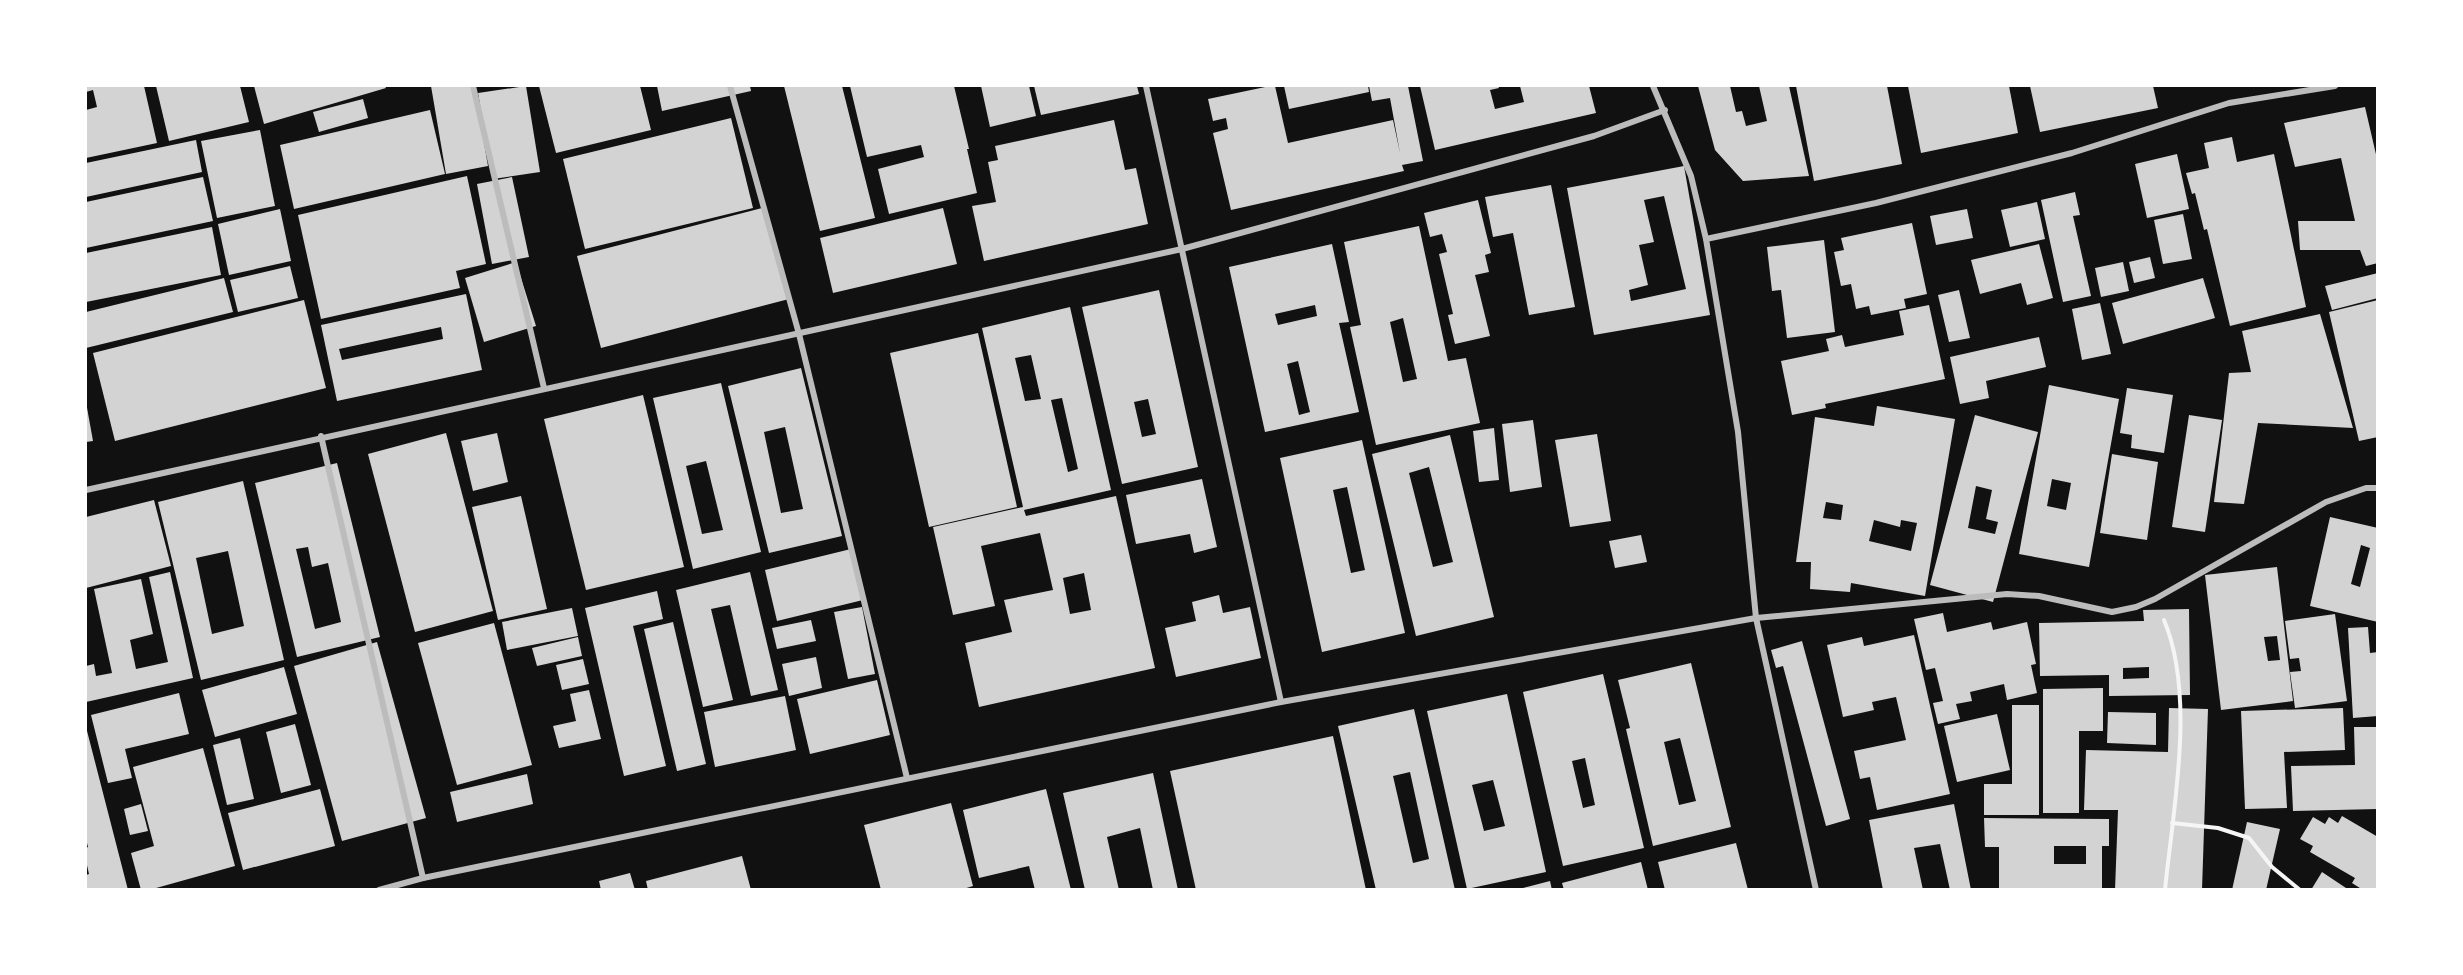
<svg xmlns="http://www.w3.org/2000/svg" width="2463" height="975" font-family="Helvetica,sans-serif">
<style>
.building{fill:#d3d3d3;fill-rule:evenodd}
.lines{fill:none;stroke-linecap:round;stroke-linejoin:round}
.path{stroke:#f5f5f5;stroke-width:4}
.minor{stroke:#bcbcbc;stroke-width:6}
</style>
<rect width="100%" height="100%" fill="#111"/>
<g class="building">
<polygon points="86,86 144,86 157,143 86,158 86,110 97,107 93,90 86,92"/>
<polygon points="156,86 240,86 249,122 169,141"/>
<polygon points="254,86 385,86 386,88 264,124"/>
<polygon points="431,86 474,86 488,166 446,174"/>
<polygon points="526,86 540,172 493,179 478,93"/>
<polygon points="539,86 640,86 651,130 556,153"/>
<polygon points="657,86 750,86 751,91 662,111"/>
<polygon points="784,86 842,86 875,218 820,231"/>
<polygon points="850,86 954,86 969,149 967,149 977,193 889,214 878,169 924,157 921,145 867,157"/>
<polygon points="981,86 1029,86 1036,116 990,127"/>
<polygon points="1034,86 1137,86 1139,94 1041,115"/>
<polygon points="1270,86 1275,86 1288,143 1393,120 1400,153 1390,98 1372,101 1369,86 1408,86 1423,161 1402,165 1404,171 1231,210 1213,133 1228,129 1226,118 1213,121 1208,99"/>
<polygon points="1284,86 1368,86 1369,92 1289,109"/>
<polygon points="1420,86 1498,86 1499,88 1490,90 1495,109 1524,102 1520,86 1589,86 1596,113 1435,150"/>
<polygon points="1698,86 1730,86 1736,112 1742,111 1746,126 1767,121 1759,86 1789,86 1809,176 1743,181 1715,150"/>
<polygon points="1796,86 1887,86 1902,164 1814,181"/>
<polygon points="1908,86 2009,86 2018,133 1921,153"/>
<polygon points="2030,86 2153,86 2158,108 2040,132"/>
<polygon points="363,99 368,118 319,132 313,112"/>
<polygon points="2365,107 2378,163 2378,263 2366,266 2360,250 2300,250 2298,221 2355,221 2341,158 2295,167 2284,123"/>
<polygon points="430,110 445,174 294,209 280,145"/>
<polygon points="731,118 753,208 585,249 563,159"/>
<polygon points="1114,120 1125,170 1136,168 1148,224 984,261 972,206 996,202 988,162 998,160 995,146"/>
<polygon points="260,130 275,206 217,218 201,141"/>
<polygon points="2232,137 2237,162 2274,154 2306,307 2230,326 2207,229 2204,230 2195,193 2192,194 2186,173 2209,168 2204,143"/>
<polygon points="196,140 202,172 86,197 86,163"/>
<polygon points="2177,154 2189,209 2147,218 2135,164"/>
<path d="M1684 166 1710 315 1594 335 1567 188ZM1664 196 1686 289 1631 301 1629 290 1648 285 1639 245 1654 242 1644 200Z"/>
<polygon points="467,176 486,264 456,271 460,288 321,319 298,215"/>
<polygon points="203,177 213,221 86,248 86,202"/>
<polygon points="512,177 529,257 492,264 477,184"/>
<polygon points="1551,185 1575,307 1529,315 1513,233 1493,237 1485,197"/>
<polygon points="2075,192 2080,215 2073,216 2091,296 2063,302 2041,200"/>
<polygon points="1478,200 1491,253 1485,255 1489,272 1475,275 1490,336 1455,344 1448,315 1453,314 1439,254 1447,252 1442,234 1430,237 1424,213"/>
<polygon points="2037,202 2045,239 2010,247 2001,210"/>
<polygon points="766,207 789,299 601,348 577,256"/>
<polygon points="943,208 957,264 833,293 820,238"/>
<polygon points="280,209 291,261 229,275 218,224"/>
<polygon points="1967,209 1973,238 1936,245 1930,216"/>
<polygon points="2183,214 2192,259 2163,264 2154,220"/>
<polygon points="1912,223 1927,294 1904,299 1906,308 1871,315 1869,306 1856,309 1851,284 1841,286 1834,252 1844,250 1841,238"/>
<path d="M1419 226 1448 361 1466 358 1480 423 1376 445 1350 327 1361 325 1344 242ZM1403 318 1417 379 1403 382 1390 322Z"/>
<polygon points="212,227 221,275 86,302 86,253"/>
<polygon points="1824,240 1835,332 1787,338 1781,290 1772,291 1767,247"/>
<path d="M1332 244 1349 322 1339 323 1359 412 1265 432 1229 267ZM1315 305 1317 316 1278 325 1275 314ZM1298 361 1310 412 1299 415 1287 364Z"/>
<polygon points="2039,244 2053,298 2027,305 2021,283 1980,294 1971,260"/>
<polygon points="2150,257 2155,278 2134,283 2129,262"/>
<polygon points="516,262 536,326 484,342 465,278"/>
<polygon points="2123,262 2129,291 2101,297 2095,268"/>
<polygon points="290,266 298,298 238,312 230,280"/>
<polygon points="2378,273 2378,298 2332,310 2325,286"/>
<polygon points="224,278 233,312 86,348 86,312"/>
<polygon points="2203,278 2215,318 2123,344 2112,303"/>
<path d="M1159 290 1198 467 1122 484 1082 307ZM1148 399 1156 434 1142 437 1134 402Z"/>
<polygon points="1959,290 1970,338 1949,342 1938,295"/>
<path d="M466 294 482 370 337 401 321 325ZM441 327 443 339 342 360 339 349Z"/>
<polygon points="304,300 326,388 115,441 93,353"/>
<polygon points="2378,300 2378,437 2359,441 2329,312"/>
<polygon points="2100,303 2111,354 2082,360 2072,309"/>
<polygon points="1929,305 1945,379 1825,404 1826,408 1792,415 1781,361 1829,351 1826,339 1842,335 1845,347 1904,335 1899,311"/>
<path d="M1070 307 1111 490 1024 510 1026 516 1116 496 1155 668 979 707 965 643 1012 632 1004 600 1053 590 1040 533 981 546 995 606 953 615 933 527 1023 507 982 328ZM1031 355 1041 399 1025 401 1015 358ZM1062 398 1078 469 1068 472 1051 400ZM1084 573 1091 610 1070 614 1063 578Z"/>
<polygon points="2320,314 2353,428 2258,423 2244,504 2214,502 2229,373 2251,372 2242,331"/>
<polygon points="978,333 1017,507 929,527 890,353"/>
<polygon points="2039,337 2046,367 1986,381 1989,398 1960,404 1950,357"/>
<path d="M801 368 842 536 769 553 728 386ZM785 427 803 509 781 513 764 432Z"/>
<path d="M721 383 761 552 693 569 653 398ZM706 461 723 530 702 534 686 466Z"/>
<path d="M2049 385 2119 399 2089 567 2019 554ZM2052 479 2071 483 2066 510 2047 506Z"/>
<polygon points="2127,388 2173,395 2164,453 2131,448 2132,435 2120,433"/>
<polygon points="643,395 684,567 586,590 544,419"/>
<polygon points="86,402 93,441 86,442"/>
<path d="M1877 406 1955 419 1925 596 1851 583 1850 592 1810 589 1811 562H1796L1815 417 1874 426ZM1826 502 1843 505 1841 520 1823 518ZM1874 520 1900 527 1901 520 1917 523 1911 551 1869 541Z"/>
<path d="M1975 415 2038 432 1993 602 1930 585ZM1976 486 1992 490 1986 519 1998 522 1995 534 1968 528Z"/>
<polygon points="2189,415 2222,420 2205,532 2172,527"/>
<polygon points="1533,420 1542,487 1510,492 1502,424"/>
<polygon points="1494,428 1499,480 1479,482 1473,431"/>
<polygon points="446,433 493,611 415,632 368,454"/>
<polygon points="497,433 508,482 473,491 461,441"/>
<polygon points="1597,434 1611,521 1570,527 1555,440"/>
<path d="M1450 435 1494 617 1416 636 1372 454ZM1429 467 1453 562 1433 567 1409 473Z"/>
<path d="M1362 440 1405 633 1322 652 1280 458ZM1347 487 1365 570 1351 573 1333 490Z"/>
<polygon points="2112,454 2158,462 2147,540 2100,533"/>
<path d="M337 463 380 637 297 657 255 483ZM308 547 312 567 328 563 341 622 315 629 296 549Z"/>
<polygon points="1202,479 1217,547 1194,553 1190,534 1136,544 1126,495"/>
<path d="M243 481 284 660 201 680 158 502ZM228 551 244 626 212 634 196 558Z"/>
<polygon points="521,496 547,609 498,620 472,507"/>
<polygon points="154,500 171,566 86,588 86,517"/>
<path d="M2330 517 2378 528V622L2310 606ZM2361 545 2370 548 2360 587 2351 584Z"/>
<polygon points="1641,535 1647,562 1615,568 1609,541"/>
<polygon points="851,549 863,600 777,621 765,570"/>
<path d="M2277 567 2293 701 2221 710 2205 575ZM2277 636 2280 660 2268 661 2264 637Z"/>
<polygon points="170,572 193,678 86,702 86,666 94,664 96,676 112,673 94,589 141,579 153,634 130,640 136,669 168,662 149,577"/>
<polygon points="750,572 778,690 751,696 730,605 711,609 733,700 703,707 676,590"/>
<polygon points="657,591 663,619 633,626 666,766 624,776 585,608"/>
<polygon points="1219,595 1223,613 1250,607 1261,658 1176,677 1165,628 1196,621 1192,602"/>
<polygon points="862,607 875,674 848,679 834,612"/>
<polygon points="572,608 578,636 507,650 502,622"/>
<path d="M2189 609 2190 695 2109 696V675L2040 676 2039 623 2144 621 2143 610ZM2149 667V678L2123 679V668Z"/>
<polygon points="1943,613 1947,632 1991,622 1993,630 2027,622 2036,664 2031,665 2037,693 2007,700 2004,684 1970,692 1972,701 1956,704 1960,719 1938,724 1933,703 1943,701 1935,668 1926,670 1914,619"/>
<polygon points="2335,614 2347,701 2295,708 2290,672 2301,671 2299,658 2290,659 2285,621"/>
<polygon points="811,620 816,641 777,649 772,628"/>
<polygon points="673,622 706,764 677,771 644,629"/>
<polygon points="494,623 532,765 457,785 418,643"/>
<polygon points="2368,627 2370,653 2378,652 2378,716 2353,718 2348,628"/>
<polygon points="1914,635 1950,794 1877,810 1870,777 1860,779 1854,751 1906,740 1896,697 1872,702 1874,710 1843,717 1827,645 1862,637 1864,646"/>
<polygon points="578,637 582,656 537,666 532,648"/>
<polygon points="1802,641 1850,819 1826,826 1783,666 1776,668 1771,650"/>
<polygon points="377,642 426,818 342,841 294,666"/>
<polygon points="816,657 822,688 789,696 782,664"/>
<polygon points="583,659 589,684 562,690 556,665"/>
<path d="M1691 663 1731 827 1653 846 1626 729 1630 728 1618 680ZM1680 738 1696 801 1679 805 1664 742Z"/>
<polygon points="284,667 297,714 215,737 202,690"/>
<path d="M1603 674 1644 848 1563 866 1523 692ZM1585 758 1595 805 1583 808 1572 761Z"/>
<polygon points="877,680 890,735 810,754 797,699"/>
<polygon points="2103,688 2103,731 2079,731 2079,813 2043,813 2043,689"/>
<polygon points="589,690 601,739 559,748 553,726 576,721 570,694"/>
<polygon points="179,693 189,734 125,749 132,778 108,783 91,715"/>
<path d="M1507 694 1546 872 1467 889 1427 711ZM1493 780 1505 826 1484 831 1472 785Z"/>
<polygon points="785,696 796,750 715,767 704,712"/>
<polygon points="2012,705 2039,705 2039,815 1984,815 1984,784 2012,784"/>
<polygon points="2169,708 2208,709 2202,890 2115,890 2118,810 2084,810 2086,750 2168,752"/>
<polygon points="2343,708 2345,750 2284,752 2287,808 2245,809 2241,711"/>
<path d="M1414 709 1455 890H1376L1338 726ZM1410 772 1429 859 1413 863 1393 776Z"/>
<polygon points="2108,712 2156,713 2156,745 2107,743"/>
<polygon points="1997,714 2010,770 1957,782 1944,726"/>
<polygon points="295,724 311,785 281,793 266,732"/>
<polygon points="86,727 128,890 86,890 86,875 89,874 86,861 86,848 88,847 86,839"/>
<polygon points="2354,727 2378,727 2378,809 2293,811 2291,766 2355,765"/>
<polygon points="1333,736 1366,890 1196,890 1170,771"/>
<polygon points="240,738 254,799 227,805 213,745"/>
<polygon points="203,748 235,866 149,890 141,890 131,853 154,846 133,767"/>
<polygon points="1153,773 1178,890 1153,890 1140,828 1107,837 1119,890 1085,890 1063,793"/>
<polygon points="527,774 533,804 457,822 450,792"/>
<polygon points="320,789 335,846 243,870 228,813"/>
<polygon points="1046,789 1071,890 1035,890 1029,866 979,878 963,810"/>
<polygon points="951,803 973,886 960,890 881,890 864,825"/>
<polygon points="141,804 148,831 130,835 124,809"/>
<polygon points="1954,804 1971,890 1950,890 1940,844 1914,848 1923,890 1883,890 1869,820"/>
<polygon points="2342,816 2378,837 2378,890 2363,890 2352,883 2355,878 2310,852 2313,846 2300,839 2313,817 2325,824 2329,817 2338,823"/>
<path d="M1984 818 2109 819V846H2102V890H1999V847H1985ZM2054 846H2086V864H2054Z"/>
<polygon points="2247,822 2280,829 2266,890 2232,890"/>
<polygon points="1736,843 1748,890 1665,890 1658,862"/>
<polygon points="742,856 751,890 648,890 646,881"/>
<polygon points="1641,862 1648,890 1564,890 1562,883"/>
<polygon points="2322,872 2349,890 2311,890"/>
<polygon points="630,873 635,890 601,890 599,881"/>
<polygon points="1550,881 1552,890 1519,890 1519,889"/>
</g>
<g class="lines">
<g class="path">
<path d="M2164 620C2196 696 2173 809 2165 890"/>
<polyline points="2172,823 2218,828 2249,838 2272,867 2300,890"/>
</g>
<g class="minor">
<polyline points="473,86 544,388"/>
<polyline points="730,86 799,334 907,778"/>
<polyline points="1146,86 1281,702"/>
<polyline points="1653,86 1691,176 1706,239 1738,432 1756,618 1816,890"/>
<polyline points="1706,239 1876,203 2072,153 2229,103 2335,86"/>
<polyline points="321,436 423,878"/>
<polyline points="86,490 1182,249 1594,136 1665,110"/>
<polyline points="379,890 423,878 1281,702 1756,618 2007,594 2039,596 2112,612 2136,607 2155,599 2326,502 2366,488 2378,488"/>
</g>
</g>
<rect width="2463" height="975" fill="none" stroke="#ffffff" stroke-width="174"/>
</svg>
